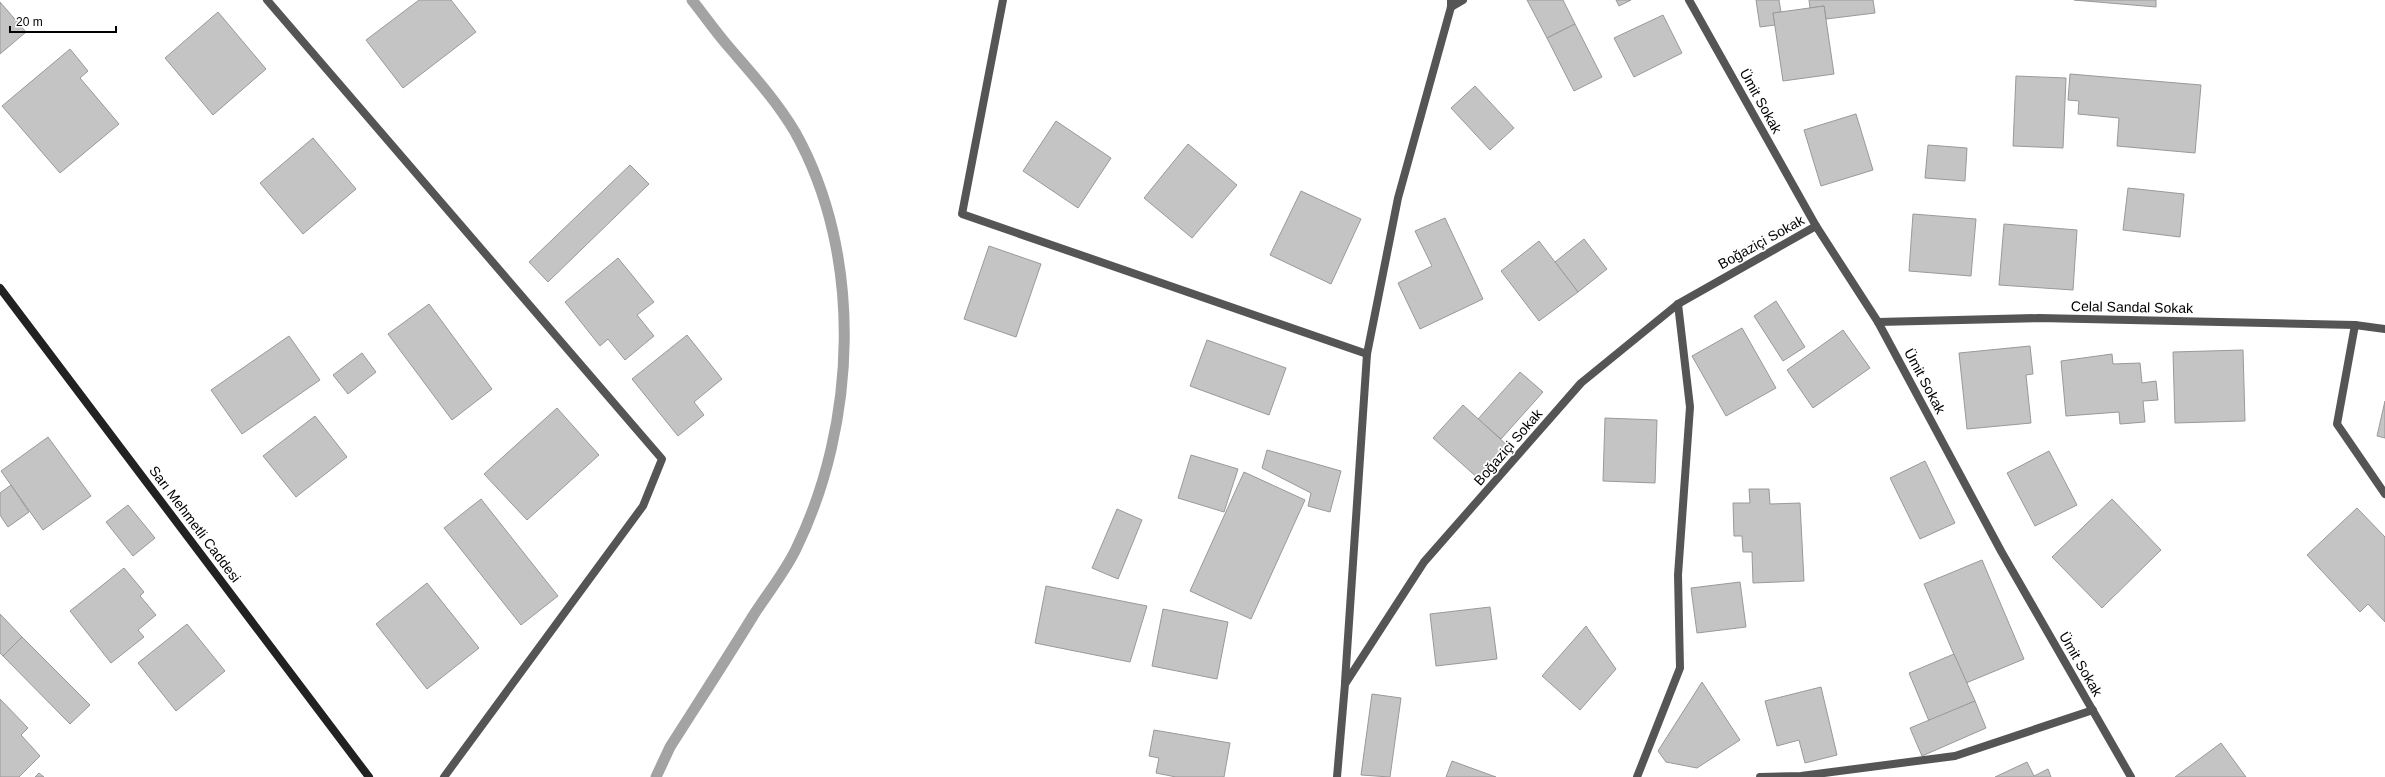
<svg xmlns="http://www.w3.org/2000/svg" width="2385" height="777" font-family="Arial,sans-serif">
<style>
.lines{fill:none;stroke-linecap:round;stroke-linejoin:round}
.stream{stroke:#a3a3a3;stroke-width:11}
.building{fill:#c4c4c4;stroke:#999}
.street{stroke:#555;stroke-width:8}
.secondary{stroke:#222;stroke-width:8}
.labels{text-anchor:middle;stroke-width:3.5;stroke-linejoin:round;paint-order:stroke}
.street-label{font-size:14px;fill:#000;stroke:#fff}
</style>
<rect width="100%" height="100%" fill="#fff"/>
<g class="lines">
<path class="stream" d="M656 777 670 747C698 703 726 660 753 616 767 594 785 572 796 549 857 424 864 255 795 132 776 100 752 74 728 46 715 31 704 15 692 0"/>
</g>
<g class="building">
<polygon points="419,0 451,0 476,32 403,88 366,40"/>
<polygon points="1527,0 1563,0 1575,24 1547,38"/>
<polygon points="1616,0 1631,0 1619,6"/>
<polygon points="1756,0 1779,0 1781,12 1773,13 1775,25 1760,27"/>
<polygon points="1809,0 1873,0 1875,13 1826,19 1824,6 1810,8"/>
<polygon points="2074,0 2156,0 2156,7"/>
<polygon points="0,2 26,32 0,54"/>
<polygon points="1824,6 1834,74 1783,81 1773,13"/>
<polygon points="218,12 266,69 213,115 165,58"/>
<polygon points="1663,15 1682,53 1634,77 1614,38"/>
<polygon points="1575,24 1602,77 1574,91 1547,38"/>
<polygon points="70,49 88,71 80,78 119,124 60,173 2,106"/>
<polygon points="2070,74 2201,85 2195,153 2117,146 2119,118 2078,114 2079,101 2068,100"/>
<polygon points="2016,76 2066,78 2063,148 2013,146"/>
<polygon points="1475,86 1514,128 1490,150 1451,108"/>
<polygon points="1856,114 1873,170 1821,186 1804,130"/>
<polygon points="1056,121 1111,158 1078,208 1023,171"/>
<polygon points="313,138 356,189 303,234 260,183"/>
<polygon points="1188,144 1237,185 1192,238 1144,198"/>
<polygon points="1928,145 1967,148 1965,181 1925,178"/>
<polygon points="630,165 649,184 548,282 529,262"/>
<polygon points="2128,188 2184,194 2180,237 2123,230"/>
<polygon points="1301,191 1361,219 1331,284 1270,255"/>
<polygon points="1913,214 1976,219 1971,276 1909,271"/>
<polygon points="1445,218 1483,299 1420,329 1398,283 1432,266 1415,231"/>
<polygon points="2004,224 2077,230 2073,290 1999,285"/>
<polygon points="1584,239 1607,269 1578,292 1555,262"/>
<polygon points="1539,241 1578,292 1539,321 1501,271"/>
<polygon points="989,246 1041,264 1016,337 964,319"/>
<polygon points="618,258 654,302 637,315 654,336 625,360 608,339 600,346 565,302"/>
<polygon points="1776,301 1805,347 1783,361 1754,316"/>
<polygon points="429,304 492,389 452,420 388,334"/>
<polygon points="1742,328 1776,388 1726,416 1692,356"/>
<polygon points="1843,330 1870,368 1813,408 1787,370"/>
<polygon points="687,335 722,379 694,402 704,415 678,436 632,379"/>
<polygon points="289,336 320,380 242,434 211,390"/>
<polygon points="1207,340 1286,368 1269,415 1190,386"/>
<polygon points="2030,346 2033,374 2026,375 2031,423 1967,429 1959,353"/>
<polygon points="2243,350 2245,421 2175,423 2173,352"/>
<polygon points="362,353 376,372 348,394 333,375"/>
<polygon points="2112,354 2113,364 2140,363 2142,383 2156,381 2158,400 2143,401 2145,422 2120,424 2119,412 2066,416 2061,361"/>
<polygon points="1520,372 1543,392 1501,439 1478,419"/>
<polygon points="2385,401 2385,438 2377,436"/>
<polygon points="1463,405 1509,447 1480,480 1433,438"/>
<polygon points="557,408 599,455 527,520 484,474"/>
<polygon points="315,416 347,457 296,497 263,456"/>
<polygon points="1605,418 1657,420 1655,483 1603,481"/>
<polygon points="48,437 91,496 43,530 1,471"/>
<polygon points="1267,450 1341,471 1330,512 1308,506 1311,493 1262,468"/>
<polygon points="2049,451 2077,505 2035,526 2007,473"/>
<polygon points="1191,455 1238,469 1224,512 1178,498"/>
<polygon points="1925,461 1955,523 1920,539 1890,478"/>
<polygon points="1244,472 1305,500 1251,619 1190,591"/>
<polygon points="11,485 29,512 8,527 0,515 0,493"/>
<polygon points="1749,489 1769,489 1770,504 1800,503 1804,581 1753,583 1752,552 1743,552 1742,536 1734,536 1733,503 1750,503"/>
<polygon points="481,499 558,596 521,625 444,528"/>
<polygon points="2112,499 2161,550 2102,608 2052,557"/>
<polygon points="128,505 155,538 133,556 106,522"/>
<polygon points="2357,508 2385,537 2385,622 2368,604 2360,612 2307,555"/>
<polygon points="1117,509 1142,520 1118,579 1092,568"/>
<polygon points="1982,560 2024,659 1966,683 1924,584"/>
<polygon points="124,568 144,592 140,596 156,615 138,630 144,637 111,663 70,611"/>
<polygon points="1740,582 1746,627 1697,633 1691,588"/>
<polygon points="427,583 479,648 427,689 376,624"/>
<polygon points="1046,586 1147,606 1130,662 1035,643"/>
<polygon points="1490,607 1497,659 1436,666 1430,614"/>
<polygon points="1163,609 1228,622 1217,679 1152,666"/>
<polygon points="0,614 22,637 3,656 0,653"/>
<polygon points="187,624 225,671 176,711 138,663"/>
<polygon points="1586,626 1616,669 1580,710 1542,676"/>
<polygon points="22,637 90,705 70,724 3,656"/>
<polygon points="1954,654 1975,701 1929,721 1909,673"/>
<polygon points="1702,682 1740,740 1697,768 1666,762 1658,751"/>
<polygon points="1821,687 1837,755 1805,763 1799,740 1777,746 1765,701"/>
<polygon points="1372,694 1401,698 1390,777 1361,775"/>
<polygon points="0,699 28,728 21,735 40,756 19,777 0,777"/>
<polygon points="1975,701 1986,728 1922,756 1910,728"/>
<polygon points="1154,730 1230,743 1224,777 1176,777 1156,773 1159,758 1149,756"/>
<polygon points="2221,743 2246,777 2175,777"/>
<polygon points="1452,761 1496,777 1446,777"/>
<polygon points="2027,762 2034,776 2048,769 2051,777 1995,777"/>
<polygon points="39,773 44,777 35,777"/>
</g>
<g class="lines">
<g class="street">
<polyline points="267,0 662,459 643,506 444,777"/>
<polyline points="1003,0 962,214 1367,354"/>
<polyline points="1689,0 1816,226 1878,322 2001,551 2131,777"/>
<polyline points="1451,7 1463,0"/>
<polyline points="1878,322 2039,318 2355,325 2385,329"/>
<polyline points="2355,325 2337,424 2385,494"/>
<polyline points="1345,682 1367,354 1398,198 1451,7 1451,0"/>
<polyline points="1337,777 1345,684 1424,562 1581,383 1678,304 1816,226"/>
<polyline points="1637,777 1680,668 1678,575 1690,407 1678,304"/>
<polyline points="1760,777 1801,776 1955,756 2093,710"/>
</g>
<polyline class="secondary" points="0,288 369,777"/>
</g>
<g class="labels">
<g class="street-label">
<text transform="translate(1761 101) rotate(61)" y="5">Ümit Sokak</text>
<text transform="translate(1761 242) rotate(-29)" y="5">Boğaziçi Sokak</text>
<text transform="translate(2132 307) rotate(1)" y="5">Celal Sandal Sokak</text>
<text transform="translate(1925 381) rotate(62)" y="5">Ümit Sokak</text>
<text transform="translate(1508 447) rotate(-49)" y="5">Boğaziçi Sokak</text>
<text transform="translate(195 524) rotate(53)" y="5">Sarı Mehmetli Caddesi</text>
<text transform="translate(2081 664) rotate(60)" y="5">Ümit Sokak</text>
</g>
</g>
<path d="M10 26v6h106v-6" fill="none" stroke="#000000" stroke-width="2"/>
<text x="16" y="26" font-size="12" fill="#000000" stroke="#ffffff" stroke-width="3" paint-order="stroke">20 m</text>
</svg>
